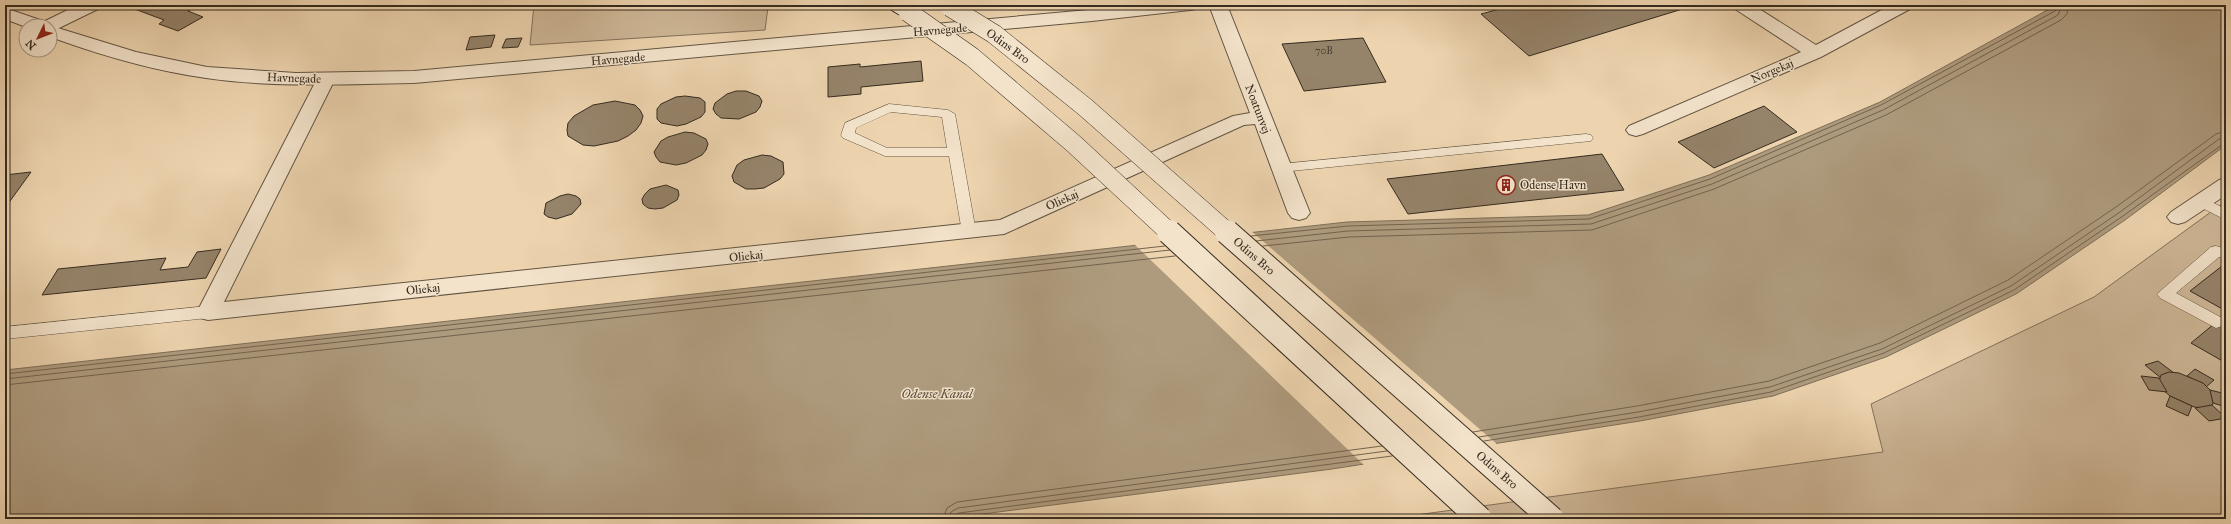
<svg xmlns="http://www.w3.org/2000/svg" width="2231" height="524" font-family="'IM FELL Great Primer',serif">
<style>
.green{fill:#ceb797;stroke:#82715b}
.water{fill:#ae9b7e;stroke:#7e6e58}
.pier{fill:#edd4af}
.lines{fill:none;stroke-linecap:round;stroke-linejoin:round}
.shore{stroke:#72634e;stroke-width:1}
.building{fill:#95836a;stroke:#352b1f}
.service-casing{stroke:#635543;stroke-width:1}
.minor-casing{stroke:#635543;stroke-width:2}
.tertiary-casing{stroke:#635543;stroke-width:2}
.secondary-casing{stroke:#352b1f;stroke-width:2}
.service{fill:#f3e3cb;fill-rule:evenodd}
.minor{fill:#f3e3cb;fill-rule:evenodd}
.tertiary{fill:#f3e3cb;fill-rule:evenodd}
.secondary{fill:#f3e3cb;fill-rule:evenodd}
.secondary-bridge-far1-casing{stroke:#352b1f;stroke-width:20;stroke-linecap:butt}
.secondary-bridge-casing{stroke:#352b1f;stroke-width:26;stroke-linecap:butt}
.secondary-bridge-far1{stroke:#f3e3cb;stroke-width:19}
.secondary-bridge{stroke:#f3e3cb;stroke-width:24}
.labels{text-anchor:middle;stroke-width:3;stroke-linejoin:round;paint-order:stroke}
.number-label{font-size:10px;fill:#4d4132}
.street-label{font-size:12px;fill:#352b1f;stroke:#f3e3cb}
.poi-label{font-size:12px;fill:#352b1f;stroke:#f3e3cb;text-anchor:start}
.water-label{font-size:13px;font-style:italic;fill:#594d3c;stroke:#f3e3cb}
</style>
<rect width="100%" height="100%" fill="#edd4af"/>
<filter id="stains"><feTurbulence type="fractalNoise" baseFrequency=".005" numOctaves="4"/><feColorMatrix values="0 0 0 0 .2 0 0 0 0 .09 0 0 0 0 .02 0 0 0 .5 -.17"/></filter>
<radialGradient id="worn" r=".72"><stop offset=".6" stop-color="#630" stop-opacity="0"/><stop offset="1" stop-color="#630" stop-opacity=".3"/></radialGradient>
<g class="green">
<polygon points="534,5 771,5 768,7 765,30 530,45"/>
<polygon points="2226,201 2226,519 1386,519 1883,452 1871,404 2094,297"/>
</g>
<polygon class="water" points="2053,5 2226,5 2226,145 2125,220 2016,294 1886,357 1773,396 1640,421 1332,469 944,519 5,519 5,370 1347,222 1588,215 1709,175 1880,102 2053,7"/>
<polygon class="pier" points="1250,230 1498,445 1365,466 1133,243"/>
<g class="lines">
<g class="shore">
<polyline points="1251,236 1348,226 1589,219 1710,179 1881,105 2055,11 2057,5"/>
<polyline points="1256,241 1348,231 1591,224 1712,184 1883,110 2058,15 2062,5"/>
<polyline points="1263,246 1349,237 1592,230 1714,189 1886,115 2061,20 2067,14 2068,5"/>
<polyline points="5,374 1165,246"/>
<polyline points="5,379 1170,250"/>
<polyline points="5,385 1175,256"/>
<polyline points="1473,432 1637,406 1769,381 1880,343 2008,280 2116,207 2216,134 2226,131"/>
<polyline points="1479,437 1638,412 1770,387 1882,349 2011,286 2120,212 2219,139 2226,137"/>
<polyline points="1484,441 1639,417 1771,392 1884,353 2014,290 2123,216 2226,142"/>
<polyline points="943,519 947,508 957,502 1382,446"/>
<polyline points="949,519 951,512 958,508 1387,451"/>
<polyline points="954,519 955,515 959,513 1392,456"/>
</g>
</g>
<g class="building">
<polygon points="124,5 189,5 195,7 188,11 203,17 178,31 159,24 164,20"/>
<polygon points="1515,5 1686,5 1689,7 1529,56 1481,14"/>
<polygon points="495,35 491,47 466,50 470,37"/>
<polygon points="522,38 518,47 502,48 506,39"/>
<polygon points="1363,38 1386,82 1304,91 1282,44"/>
<polygon points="921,61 923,81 861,87 861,94 828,97 828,67 860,64 860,67"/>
<polygon points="736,91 746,91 759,96 762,101 760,107 756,112 739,119 721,118 716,114 713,109 715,103 727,94"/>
<polygon points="685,96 700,98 705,102 705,112 701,117 686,124 677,126 661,123 657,119 657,109 661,104 676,97"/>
<polygon points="615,101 635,105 640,110 643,116 641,123 636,130 628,136 618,141 594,146 583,145 568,136 567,130 568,123 574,116 593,105"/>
<polygon points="1764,106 1797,132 1714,168 1678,142"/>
<polygon points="685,132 694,133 706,139 708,144 706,150 702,155 686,163 676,165 660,162 656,157 654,152 661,141 668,137"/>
<polygon points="1602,154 1624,190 1408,214 1387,179"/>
<polygon points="762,155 771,156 783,162 784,174 780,179 764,188 755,189 746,189 734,182 732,176 737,165 744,160"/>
<polygon points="31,172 5,208 5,175"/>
<polygon points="666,185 678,190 679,195 677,200 663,208 655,209 648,208 643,204 642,199 645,194 650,189"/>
<polygon points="568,194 576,196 580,199 581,204 572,214 556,219 548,217 544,214 546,203 560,196"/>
<polygon points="221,249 206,278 42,295 58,269 166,258 160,270 188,267 197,252"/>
<polygon points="2222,266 2226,269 2226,311 2190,291"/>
<polygon points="2226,314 2226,363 2191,343"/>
<polygon points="2158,361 2174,373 2161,378 2145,365"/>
<polygon points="2195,369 2214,380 2206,387 2187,376"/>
<polygon points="2169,372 2179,373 2203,383 2211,391 2215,399 2212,405 2205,408 2194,407 2170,396 2162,389 2159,381 2161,375"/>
<polygon points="2141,376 2159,378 2167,392 2149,390"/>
<polygon points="2210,390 2226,394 2226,407 2213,403"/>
<polygon points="2170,396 2192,406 2188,416 2166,406"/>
<polygon points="2212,405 2226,418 2209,421 2195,408"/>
</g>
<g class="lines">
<defs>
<g id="service">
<path d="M889 104 948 110 955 114 976 232 974 235H964L962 232 949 156H885L843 138 841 135 845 123ZM891 112 942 117 947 148H887L855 133 856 128Z"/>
<polygon points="1586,134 1591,135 1593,138 1591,141 1281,172 1274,168 1281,164"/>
<polygon points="2201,197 2226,209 2226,220 2196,205 2194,202 2196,199"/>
<polygon points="2216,246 2226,249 2226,259 2219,257 2176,293 2222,318 2224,322 2222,326 2216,328 2160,298 2157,294 2211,247"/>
<polygon points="208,306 214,308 216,312 214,316 208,318 5,339 5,327"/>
</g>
<g id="minor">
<polygon points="78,5 101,5 98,9 55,30 50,31 50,26 40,26 43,22"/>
<polygon points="1209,5 1227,5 1310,213 1306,218 1299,220 1292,218 1288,213 1255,124 1244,125 1004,234 208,320 200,318 197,312 319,75 326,73 333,75 335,79 224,302 1000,220 1233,116 1250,113"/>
<polygon points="1732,5 1753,5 1816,45 1891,5 1913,5 1910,9 1821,57 1643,134 1636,136 1629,134 1626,130 1629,126 1801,52 1735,9"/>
<polygon points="2226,178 2226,195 2185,222 2178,224 2171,222 2167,217 2171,212 2219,180"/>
</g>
<path id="tertiary" d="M1144 5H1199L1196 9 1190 10 1092 21 414 83C345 84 274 88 206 78 156 71 107 57 59 40L50 36V26L26 27 5 19V8L46 22 48 25 136 52 207 67 296 73 414 71Z"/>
<path id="secondary" d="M887 5H908L917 12 914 16C904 18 893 13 887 5Z"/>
</defs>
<use href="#service" class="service-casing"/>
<use href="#minor" class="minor-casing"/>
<use href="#tertiary" class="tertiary-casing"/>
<use href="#secondary" class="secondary-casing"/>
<use href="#service" class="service"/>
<use href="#minor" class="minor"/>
<use href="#tertiary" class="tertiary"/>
<use href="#secondary" class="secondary"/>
<defs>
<g id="secondary-bridge-far1">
<polyline points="950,7 994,34 1085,107 1228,233"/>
<polyline points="908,12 972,57 1074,144 1170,233"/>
</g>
<g id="secondary-bridge">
<polyline points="1169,232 1480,519"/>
<polyline points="1227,232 1552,519"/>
</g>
</defs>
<use href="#secondary-bridge-far1" class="secondary-bridge-far1-casing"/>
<use href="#secondary-bridge" class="secondary-bridge-casing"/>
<use href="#secondary-bridge-far1" class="secondary-bridge-far1"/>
<use href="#secondary-bridge" class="secondary-bridge"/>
</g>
<defs>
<symbol id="building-ring" viewBox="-11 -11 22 22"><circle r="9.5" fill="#f3e3cb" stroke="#8f2418" stroke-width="1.5"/><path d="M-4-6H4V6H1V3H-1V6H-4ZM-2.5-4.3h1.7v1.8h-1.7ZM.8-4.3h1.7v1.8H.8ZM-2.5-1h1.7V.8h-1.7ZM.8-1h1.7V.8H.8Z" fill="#8f2418"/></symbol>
</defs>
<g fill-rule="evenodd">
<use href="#building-ring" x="1495" y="174" width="22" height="22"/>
</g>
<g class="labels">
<g class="number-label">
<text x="1324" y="54">70B</text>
</g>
<g class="street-label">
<text transform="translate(940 30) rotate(-5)" y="4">Havnegade</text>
<text transform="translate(1008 46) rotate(36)" y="4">Odins Bro</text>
<text transform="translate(618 59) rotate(-5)" y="4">Havnegade</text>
<text transform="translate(1772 71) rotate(-23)" y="4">Norgekaj</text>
<text transform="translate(294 78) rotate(2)" y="4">Havnegade</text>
<text transform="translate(1258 109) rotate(69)" y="4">Noatunvej</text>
<text transform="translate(1062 200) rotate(-24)" y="4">Oliekaj</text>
<text transform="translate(746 256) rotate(-6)" y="4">Oliekaj</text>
<text transform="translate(1254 256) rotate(41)" y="4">Odins Bro</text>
<text transform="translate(423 289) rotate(-6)" y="4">Oliekaj</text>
<text transform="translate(1497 470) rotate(41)" y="4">Odins Bro</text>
</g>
<g class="poi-label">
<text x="1520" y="189">Odense Havn</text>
</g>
<g class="water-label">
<text x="937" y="398">Odense Kanal</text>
</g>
</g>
<rect width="2231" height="524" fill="none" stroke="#edd4af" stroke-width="20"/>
<rect x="6" y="6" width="2219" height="512" fill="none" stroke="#352b1f" stroke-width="2"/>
<rect x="10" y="10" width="2211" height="504" fill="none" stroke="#352b1f"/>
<g transform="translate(38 38) rotate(227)"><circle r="19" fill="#f3e3cb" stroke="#a79986"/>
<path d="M0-3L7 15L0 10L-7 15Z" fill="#8f2418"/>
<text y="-6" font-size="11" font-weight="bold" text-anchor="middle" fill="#352b1f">N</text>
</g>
<rect width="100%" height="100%" filter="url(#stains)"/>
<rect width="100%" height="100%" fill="url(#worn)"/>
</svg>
